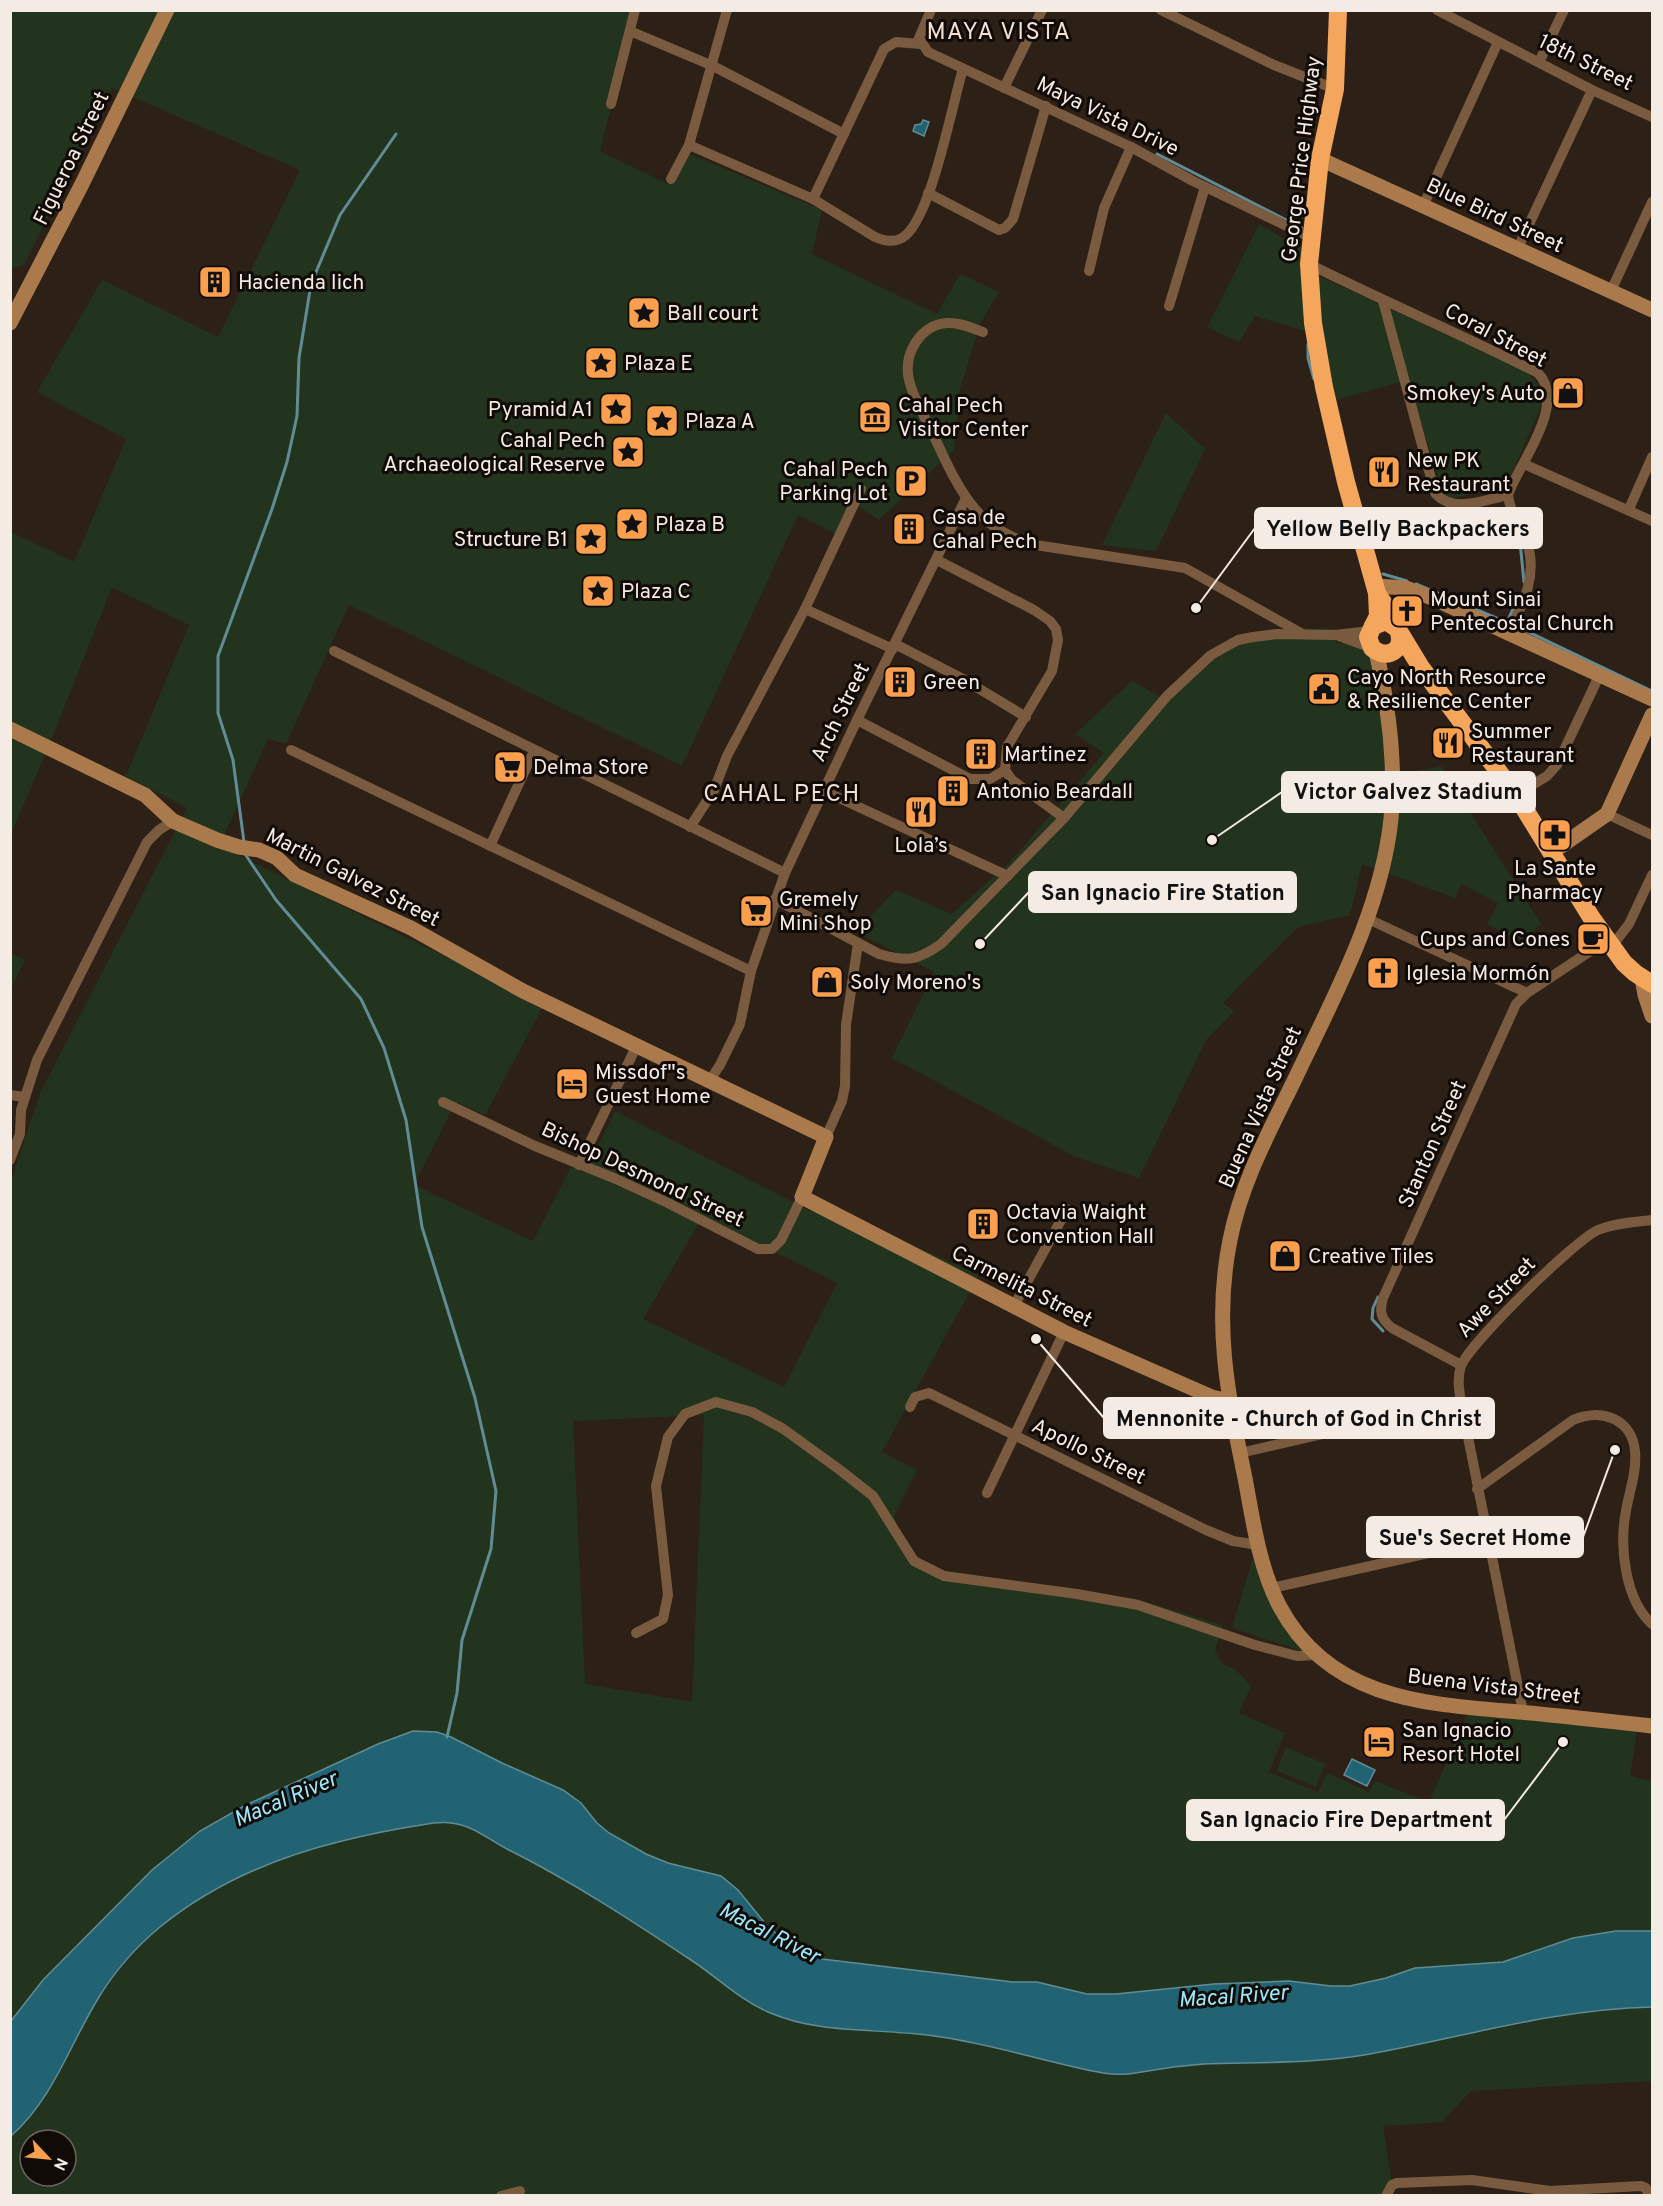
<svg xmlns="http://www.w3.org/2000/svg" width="1663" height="2206" font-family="Overpass,sans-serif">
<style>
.green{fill:#22341e;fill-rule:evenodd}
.water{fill:#226373;stroke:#618c95;stroke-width:1.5}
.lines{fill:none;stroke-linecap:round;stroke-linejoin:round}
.stream{stroke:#618c95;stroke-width:3}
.street{stroke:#7a5b3f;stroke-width:10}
.secondary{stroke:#ab7a4c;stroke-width:15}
.highway{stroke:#f4a75c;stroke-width:18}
.labels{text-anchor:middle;stroke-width:6;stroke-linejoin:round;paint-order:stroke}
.street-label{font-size:21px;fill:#f5ebe5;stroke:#110b07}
.poi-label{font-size:21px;fill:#f5ebe5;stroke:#110b07;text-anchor:start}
.water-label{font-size:22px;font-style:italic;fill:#9ce7fc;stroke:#110b07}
.quarter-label{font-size:24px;letter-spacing:1.5px;fill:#f3e0d4;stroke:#110b07}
.leader{fill:none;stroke:#f5ebe5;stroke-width:2}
.callout-dot{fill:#f5ebe5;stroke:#110b07;stroke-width:2}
.callout{fill:#f5ebe5;stroke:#f5ebe5;stroke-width:2}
.callout-label{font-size:22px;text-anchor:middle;font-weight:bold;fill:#111}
</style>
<rect width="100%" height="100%" fill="#2d2017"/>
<g class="green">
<path d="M10 11H635L600 151 670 185 690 154 822 210 812 254 937 314 960 274 999 292 980 324 960 389 954 450 879 520 852 502 836 534 798 515 682 766 349 605 286 744 268 739 219 846 544 1005 485 1115 456 1102 414 1185 533 1241 571 1167 585 1172 615 1111 812 1212 818 1202 979 1275 882 1452 917 1470 894 1516 907 1553 918 1566 1075 1594 1133 1598 1222 1625 1215 1651 1223 1664 1236 1670 1251 1686 1239 1713 1285 1733 1269 1772 1318 1792 1327 1773 1369 1792 1375 1781 1429 1802 1469 1711 1637 1731 1630 1776 1652 1781V1931H1616L1573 1938 1503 1962 1415 1968 1386 1978 1350 1986H1331L1289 1981 1214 1984 1116 1994H1087L1037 1982H1013L842 1963 811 1956 785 1942 752 1908 712 1873 668 1863 646 1854 609 1833 597 1823 581 1803 563 1790 502 1763 451 1737 424 1731H413L378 1744 244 1806 218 1819 176 1849 43 1980 11 2021V1181L40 1093 187 808 126 776 189 625 112 587 48 748 11 834V532L74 562 126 439 37 392 102 280 218 337 300 170 112 88 24 265 11 268ZM703 1216 837 1283 784 1387 643 1319ZM704 1415 692 1702 585 1684 573 1421Z"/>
<polygon points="1259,224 1305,251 1306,331 1255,316 1239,342 1207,327"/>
<polygon points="1314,274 1513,365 1530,375 1541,388 1542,405 1505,488 1445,499 1408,380 1332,401"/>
<polygon points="1166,413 1205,449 1156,551 1102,545"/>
<path d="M1300 628 1335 629 1336 643C1374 645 1371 653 1377 687L1391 684 1398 775 1441 766 1541 924 1521 941 1487 924 1498 903 1461 884 1455 898 1362 864 1350 915 1298 927 1223 1003 1234 1011 1206 1040 1139 1178 1076 1157 892 1058 934 972 856 932 896 890 952 914 1009 863 1104 753 1075 734 1132 681 1164 699 1221 643Z"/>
<polygon points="11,953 25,960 11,989"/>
<polygon points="1258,1541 1275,1596 1317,1656 1232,1628"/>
<polygon points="1286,1747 1325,1764 1316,1787 1277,1771"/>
<path d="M439 1822C468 1823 477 1835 502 1847 570 1880 634 1920 696 1963 714 1975 730 1990 748 2001 807 2039 877 2026 942 2037 997 2046 1052 2061 1106 2074H1140L1170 2067 1198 2065 1324 2061 1373 2053 1593 2010 1652 2007V2081L1471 2091 1442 2122 1383 2126 1391 2179 1382 2195 11 2196 10 2136C53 2099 71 2041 101 1995 148 1920 231 1872 314 1847 355 1835 397 1829 439 1822ZM30 2140H66V2176H30Z"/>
</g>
<g class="water">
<polygon points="923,120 929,122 924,136 913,131 915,125 921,124"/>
<path d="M413 1731 437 1732 451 1737 502 1763 563 1790 581 1803 597 1823 609 1833 646 1854 668 1863 721 1876 738 1890 764 1922 785 1942 795 1948 822 1959 1013 1982H1037L1087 1994H1116L1214 1984 1289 1981 1331 1986H1350L1386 1978 1415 1968 1503 1962 1573 1938 1616 1931H1652V2007C1556 2009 1464 2037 1370 2054 1315 2064 1260 2062 1204 2064 1192 2065 1179 2066 1167 2068 1145 2071 1126 2077 1103 2073 1049 2063 996 2045 941 2037 882 2027 823 2036 768 2012 740 2000 717 1977 691 1960 632 1921 573 1882 509 1850 490 1841 473 1825 451 1823 439 1821 427 1824 415 1826 390 1830 366 1835 342 1841 276 1857 213 1884 160 1927 137 1946 115 1971 99 1997 70 2044 53 2099 11 2136V2021L43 1980 152 1870 200 1831 244 1806 378 1744Z"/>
<polygon points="1352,1759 1375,1770 1367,1786 1344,1775"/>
</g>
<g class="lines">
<g class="stream">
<polyline points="1157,154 1302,228"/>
<polyline points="1308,344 1308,358 1314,379"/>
<polyline points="1520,542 1524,582"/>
<polyline points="1383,574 1407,581"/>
<polyline points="1416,584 1508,623"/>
<polyline points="1507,622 1520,594"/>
<polyline points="1520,628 1652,691"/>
<polyline points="244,842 233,760 218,713 218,656 272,509 287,462 297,416 299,358 311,284 340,215 396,134"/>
<polyline points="245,854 276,900 361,999 384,1048 406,1120 422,1227 475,1398 496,1491 491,1549 462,1640 457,1693 447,1737"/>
<polyline points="1378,1297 1373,1308 1372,1319 1383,1331"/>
</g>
<g class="street">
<polyline points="931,10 919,38 928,52 1131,147 1193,181 1312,238"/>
<polyline points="1161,10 1274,65 1335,89"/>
<polyline points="1437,10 1592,90 1652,117"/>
<polyline points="630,31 713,66 844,134"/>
<polyline points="1539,62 1564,10"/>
<polyline points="1004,88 1042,10"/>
<polyline points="611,104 635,10"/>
<polyline points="689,145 813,199 884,49 896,42 921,44"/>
<polyline points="671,179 689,145 727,10"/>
<polyline points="928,193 999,230 1005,228 1013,219 1046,106"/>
<path d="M813 199 875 237C884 241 893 243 902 238 931 221 952 104 963 69"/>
<polyline points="1424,204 1498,42"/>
<polyline points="1517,250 1592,90"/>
<path d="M1309 264C1385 302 1463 335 1538 373 1568 404 1519 463 1508 495 1510 513 1521 527 1527 543 1538 575 1523 604 1509 632"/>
<polyline points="1089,271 1104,208 1131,147"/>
<polyline points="1611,291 1652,202"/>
<path d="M1383 301 1435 493C1453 514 1484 500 1508 495"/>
<polyline points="1169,306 1205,187"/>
<path d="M983 332C971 328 960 322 947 323 920 325 903 354 909 380 913 397 923 414 931 430 944 457 956 487 976 510 990 527 1009 536 1029 544L1185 568 1301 633"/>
<polyline points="1524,464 1652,521"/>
<polyline points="1629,509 1652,457"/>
<polyline points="937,560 1034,610 1050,621 1056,629 1058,640 1052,671 1007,747 1005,770 1012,780 1064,818"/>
<polyline points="805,609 893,649"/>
<polyline points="1339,636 1372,648"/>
<polyline points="895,644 963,679 1026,717"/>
<polyline points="334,651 785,873"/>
<polyline points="857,720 970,779 990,779 1005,770"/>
<polyline points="291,750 751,971"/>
<polyline points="824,791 1008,876"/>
<polyline points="1516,795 1547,776 1557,765 1600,674"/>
<polyline points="1607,814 1652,835"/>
<polyline points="690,827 714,790 727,756 805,609 861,489"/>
<polyline points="490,846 534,751"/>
<path d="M775 899 879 954C907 962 917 961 941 944L1064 818 1167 696 1211 655 1238 640 1253 637 1277 634 1335 635 1370 631"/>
<polyline points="1366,918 1527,993"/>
<polyline points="1612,946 1629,924 1652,875"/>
<polyline points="710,1080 720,1065 740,1024 751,971 785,873 857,720 966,498"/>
<polyline points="10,1095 25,1097"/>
<polyline points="443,1102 535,1146 616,1179 668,1203 758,1249 772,1249 781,1240 802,1197"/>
<polyline points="826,1137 842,1101 845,1086 846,1025 858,943"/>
<polyline points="10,1160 20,1134 21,1110 37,1060 147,842 159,830 173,821"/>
<polyline points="579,1165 637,1045"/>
<polyline points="1014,1306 1067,1209"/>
<path d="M1461 1365 1392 1328C1381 1319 1379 1312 1383 1298L1516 1004 1527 993 1607 940"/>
<polyline points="910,1407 915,1397 929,1393 1206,1530 1233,1541 1258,1545"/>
<polyline points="1240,1453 1461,1402"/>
<path d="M1477 1489 1573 1420C1600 1408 1632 1418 1635 1451 1637 1472 1629 1492 1626 1511 1619 1546 1625 1600 1652 1624"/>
<polyline points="987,1493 1064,1332"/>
<polyline points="1272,1588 1433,1552 1489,1543"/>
<polyline points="636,1633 663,1619 668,1595 656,1486 668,1437 685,1414 716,1402 752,1412 782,1428 840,1470 873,1496 914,1561 944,1576 1077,1594 1138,1605 1255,1645 1297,1656 1316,1655"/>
<path d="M1523 1712 1461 1402C1459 1390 1457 1378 1461 1366 1469 1344 1575 1240 1598 1230 1615 1223 1635 1222 1652 1220"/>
<polyline points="501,2196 520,2191"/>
<polyline points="1386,2196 1392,2185 1397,2183 1472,2180 1550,2191 1641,2186 1646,2188 1649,2196"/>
</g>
<g class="secondary">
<polyline points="1320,159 1652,310"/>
<polyline points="10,323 81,186 167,10"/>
<polyline points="1376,586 1406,588 1432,598 1652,699"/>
<path d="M1376 651C1389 707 1396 763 1391 819 1381 913 1332 1000 1293 1083 1268 1134 1241 1184 1230 1240 1213 1325 1228 1395 1245 1478 1253 1520 1259 1568 1280 1607 1330 1700 1425 1704 1519 1712 1564 1716 1608 1721 1652 1726"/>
<polyline points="10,729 145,795 173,821 217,840 239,847 259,850 277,858 295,875 411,928 523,991 826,1137 802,1197 1064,1332 1212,1397 1229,1401"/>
<polyline points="1551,853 1607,814 1652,715"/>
<polyline points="1642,978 1645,995 1652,1016"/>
</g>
<g class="highway">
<polyline points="1338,10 1335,89 1320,159 1309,264 1313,323 1324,387 1346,482 1377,593 1378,616 1373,626"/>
<path d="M1378 595C1386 608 1415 644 1390 653 1383 655 1377 652 1372 648L1368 637 1373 626 1386 621 1398 629"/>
<polyline points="1400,633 1420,666 1516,795 1591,917 1624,963 1635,973 1652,984"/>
</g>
</g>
<defs>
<symbol id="building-square" viewBox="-11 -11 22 22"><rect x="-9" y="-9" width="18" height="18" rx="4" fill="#f99f4d" stroke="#110b07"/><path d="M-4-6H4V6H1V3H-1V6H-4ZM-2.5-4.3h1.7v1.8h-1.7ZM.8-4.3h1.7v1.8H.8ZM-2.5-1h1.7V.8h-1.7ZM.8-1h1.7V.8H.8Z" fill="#111"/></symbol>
<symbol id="sight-square" viewBox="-11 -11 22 22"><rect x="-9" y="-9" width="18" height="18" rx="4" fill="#f99f4d" stroke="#110b07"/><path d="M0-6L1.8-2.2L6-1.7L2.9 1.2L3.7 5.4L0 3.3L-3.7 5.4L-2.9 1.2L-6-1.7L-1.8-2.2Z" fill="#111"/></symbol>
<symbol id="shop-square" viewBox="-11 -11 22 22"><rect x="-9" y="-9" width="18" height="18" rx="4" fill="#f99f4d" stroke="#110b07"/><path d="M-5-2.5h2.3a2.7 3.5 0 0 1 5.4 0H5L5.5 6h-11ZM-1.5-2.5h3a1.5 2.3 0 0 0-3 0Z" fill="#111"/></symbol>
<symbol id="museum-square" viewBox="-11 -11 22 22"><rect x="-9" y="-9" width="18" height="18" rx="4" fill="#f99f4d" stroke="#110b07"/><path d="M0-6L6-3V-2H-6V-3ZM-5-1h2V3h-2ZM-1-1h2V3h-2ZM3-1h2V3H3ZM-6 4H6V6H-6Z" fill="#111"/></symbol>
<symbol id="restaurant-square" viewBox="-11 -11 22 22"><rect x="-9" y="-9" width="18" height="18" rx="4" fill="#f99f4d" stroke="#110b07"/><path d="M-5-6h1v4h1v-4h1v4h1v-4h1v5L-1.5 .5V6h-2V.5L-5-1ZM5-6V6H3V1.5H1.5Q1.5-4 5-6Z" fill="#111"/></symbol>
<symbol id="parking-square" viewBox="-11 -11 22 22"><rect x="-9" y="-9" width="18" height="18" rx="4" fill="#f99f4d" stroke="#110b07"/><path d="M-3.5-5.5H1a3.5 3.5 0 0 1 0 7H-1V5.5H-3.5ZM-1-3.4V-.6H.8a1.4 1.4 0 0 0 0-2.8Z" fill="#111"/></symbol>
<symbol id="church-square" viewBox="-11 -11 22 22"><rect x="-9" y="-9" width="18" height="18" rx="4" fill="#f99f4d" stroke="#110b07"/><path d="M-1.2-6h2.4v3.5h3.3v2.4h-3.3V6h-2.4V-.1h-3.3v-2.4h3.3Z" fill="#111"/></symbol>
<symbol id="civic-square" viewBox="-11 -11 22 22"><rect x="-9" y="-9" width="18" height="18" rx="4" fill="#f99f4d" stroke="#110b07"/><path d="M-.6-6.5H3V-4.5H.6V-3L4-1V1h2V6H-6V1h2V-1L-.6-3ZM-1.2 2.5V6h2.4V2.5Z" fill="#111"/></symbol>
<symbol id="supermarket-square" viewBox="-11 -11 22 22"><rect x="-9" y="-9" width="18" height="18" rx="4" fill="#f99f4d" stroke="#110b07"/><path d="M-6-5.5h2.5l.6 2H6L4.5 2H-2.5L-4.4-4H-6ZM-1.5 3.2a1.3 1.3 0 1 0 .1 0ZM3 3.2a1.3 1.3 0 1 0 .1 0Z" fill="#111"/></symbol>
<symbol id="pharmacy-square" viewBox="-11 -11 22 22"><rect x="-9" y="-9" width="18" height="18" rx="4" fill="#f99f4d" stroke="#110b07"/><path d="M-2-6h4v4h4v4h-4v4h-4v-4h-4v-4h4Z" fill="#111"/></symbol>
<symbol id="cafe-square" viewBox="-11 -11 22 22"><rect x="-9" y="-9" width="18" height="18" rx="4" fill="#f99f4d" stroke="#110b07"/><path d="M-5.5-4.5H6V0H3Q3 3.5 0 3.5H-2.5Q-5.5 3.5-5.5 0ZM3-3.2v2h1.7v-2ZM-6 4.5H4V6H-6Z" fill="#111"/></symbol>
<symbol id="hotel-square" viewBox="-11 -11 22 22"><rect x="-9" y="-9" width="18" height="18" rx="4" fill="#f99f4d" stroke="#110b07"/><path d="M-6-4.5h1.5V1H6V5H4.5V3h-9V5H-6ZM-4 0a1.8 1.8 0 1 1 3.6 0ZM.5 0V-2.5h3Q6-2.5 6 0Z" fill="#111"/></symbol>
</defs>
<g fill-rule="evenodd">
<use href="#building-square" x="196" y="263" width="38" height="38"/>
<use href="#sight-square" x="625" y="294" width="38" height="38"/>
<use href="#sight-square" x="582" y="344" width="38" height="38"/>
<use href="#shop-square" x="1549" y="374" width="38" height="38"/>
<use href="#sight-square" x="597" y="390" width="38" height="38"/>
<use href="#museum-square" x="856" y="398" width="38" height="38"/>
<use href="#sight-square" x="643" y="402" width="38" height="38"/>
<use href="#sight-square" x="609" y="433" width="38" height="38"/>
<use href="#restaurant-square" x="1365" y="453" width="38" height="38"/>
<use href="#parking-square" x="892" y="462" width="38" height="38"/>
<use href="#sight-square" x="613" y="505" width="38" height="38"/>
<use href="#building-square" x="890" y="510" width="38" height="38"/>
<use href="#sight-square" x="572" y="520" width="38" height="38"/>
<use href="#sight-square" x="579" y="572" width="38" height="38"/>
<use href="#church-square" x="1388" y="592" width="38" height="38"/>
<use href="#building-square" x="881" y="663" width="38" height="38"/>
<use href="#civic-square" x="1305" y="670" width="38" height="38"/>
<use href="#restaurant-square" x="1429" y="724" width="38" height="38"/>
<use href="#building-square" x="962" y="735" width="38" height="38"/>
<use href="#supermarket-square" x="491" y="748" width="38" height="38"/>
<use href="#building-square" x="934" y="772" width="38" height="38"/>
<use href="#restaurant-square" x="902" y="793" width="38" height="38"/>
<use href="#pharmacy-square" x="1536" y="816" width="38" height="38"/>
<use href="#supermarket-square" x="737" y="892" width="38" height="38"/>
<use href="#cafe-square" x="1574" y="920" width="38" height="38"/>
<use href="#church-square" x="1364" y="954" width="38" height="38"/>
<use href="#shop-square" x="808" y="963" width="38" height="38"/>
<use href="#hotel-square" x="553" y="1065" width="38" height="38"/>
<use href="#building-square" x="964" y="1205" width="38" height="38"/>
<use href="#shop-square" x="1266" y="1237" width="38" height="38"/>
<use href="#hotel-square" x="1360" y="1723" width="38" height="38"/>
</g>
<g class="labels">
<g class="street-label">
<text transform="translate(1586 62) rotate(26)" y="7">18th Street</text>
<text transform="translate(1108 116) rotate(26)" y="7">Maya Vista Drive</text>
<text transform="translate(71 158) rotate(-64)" y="7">Figueroa Street</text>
<text transform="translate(1301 159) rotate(-83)" y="7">George Price Highway</text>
<text transform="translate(1495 215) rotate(25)" y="7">Blue Bird Street</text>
<text transform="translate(1496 335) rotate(28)" y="7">Coral Street</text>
<text transform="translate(840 712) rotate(-64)" y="7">Arch Street</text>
<text transform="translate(353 877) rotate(27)" y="7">Martin Galvez Street</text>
<text transform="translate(1260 1107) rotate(-66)" y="7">Buena Vista Street</text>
<text transform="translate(1432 1144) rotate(-66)" y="7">Stanton Street</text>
<text transform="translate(643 1174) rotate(25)" y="7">Bishop Desmond Street</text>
<text transform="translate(1022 1286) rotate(27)" y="7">Carmelita Street</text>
<text transform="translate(1496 1297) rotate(-46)" y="7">Awe Street</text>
<text transform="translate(1089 1451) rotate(26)" y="7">Apollo Street</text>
<text transform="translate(1494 1686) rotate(7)" y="7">Buena Vista Street</text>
</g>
<g class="poi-label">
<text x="238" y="289">Hacienda Iich</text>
<text x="667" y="320">Ball court</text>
<text x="624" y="370">Plaza E</text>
<text x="1545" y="400" text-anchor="end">Smokey's Auto</text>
<text x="898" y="412">Cahal Pech<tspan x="898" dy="24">Visitor Center</tspan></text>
<text x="593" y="416" text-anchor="end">Pyramid A1</text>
<text x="685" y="428">Plaza A</text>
<text x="605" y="447" text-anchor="end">Cahal Pech<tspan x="605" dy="24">Archaeological Reserve</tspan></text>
<text x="1407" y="467">New PK<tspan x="1407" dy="24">Restaurant</tspan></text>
<text x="888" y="476" text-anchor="end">Cahal Pech<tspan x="888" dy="24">Parking Lot</tspan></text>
<text x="932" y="524">Casa de<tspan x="932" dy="24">Cahal Pech</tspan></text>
<text x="655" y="531">Plaza B</text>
<text x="568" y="546" text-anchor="end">Structure B1</text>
<text x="621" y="598">Plaza C</text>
<text x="1430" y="606">Mount Sinai<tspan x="1430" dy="24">Pentecostal Church</tspan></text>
<text x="1347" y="684">Cayo North Resource<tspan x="1347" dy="24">&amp; Resilience Center</tspan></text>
<text x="923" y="689">Green</text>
<text x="1471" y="738">Summer<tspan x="1471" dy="24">Restaurant</tspan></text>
<text x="1004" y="761">Martinez</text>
<text x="533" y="774">Delma Store</text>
<text x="976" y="798">Antonio Beardall</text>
<text x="921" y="852" text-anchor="middle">Lola’s</text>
<text x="1555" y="875" text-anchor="middle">La Sante<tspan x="1555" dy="24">Pharmacy</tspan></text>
<text x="779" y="906">Gremely<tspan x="779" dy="24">Mini Shop</tspan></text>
<text x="1570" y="946" text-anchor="end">Cups and Cones</text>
<text x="1406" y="980">Iglesia Mormón</text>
<text x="850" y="989">Soly Moreno's</text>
<text x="595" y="1079">Missdof"s<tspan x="595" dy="24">Guest Home</tspan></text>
<text x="1006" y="1219">Octavia Waight<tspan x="1006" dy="24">Convention Hall</tspan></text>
<text x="1308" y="1263">Creative Tiles</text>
<text x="1402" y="1737">San Ignacio<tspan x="1402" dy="24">Resort Hotel</tspan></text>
</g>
<g class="water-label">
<text transform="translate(285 1798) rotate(-23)" y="8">Macal River</text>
<text transform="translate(770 1932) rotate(27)" y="8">Macal River</text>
<text transform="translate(1233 1995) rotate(-4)" y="8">Macal River</text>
</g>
<g class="quarter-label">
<text x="999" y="39">MAYA VISTA</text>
<text x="782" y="801">CAHAL PECH</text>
</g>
</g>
<path class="leader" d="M1196 608L1255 528M1212 840L1282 792M980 944L1029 892M1036 1339L1104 1418M1615 1450L1583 1537M1563 1742L1504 1820"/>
<g class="callout-dot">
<circle cx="1196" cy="608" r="6"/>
<circle cx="1212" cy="840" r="6"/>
<circle cx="980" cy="944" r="6"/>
<circle cx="1036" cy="1339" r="6"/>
<circle cx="1615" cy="1450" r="6"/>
<circle cx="1563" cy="1742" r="6"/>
</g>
<g class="callout">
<rect x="1255" y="508" width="287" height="40" rx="6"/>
<rect x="1282" y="772" width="253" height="40" rx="6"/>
<rect x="1029" y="872" width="267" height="40" rx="6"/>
<rect x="1104" y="1398" width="390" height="40" rx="6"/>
<rect x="1367" y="1517" width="216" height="40" rx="6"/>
<rect x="1187" y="1800" width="317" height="40" rx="6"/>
</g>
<g class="callout-label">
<text x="1398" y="536">Yellow Belly Backpackers</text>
<text x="1408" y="799">Victor Galvez Stadium</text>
<text x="1163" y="900">San Ignacio Fire Station</text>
<text x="1299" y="1426">Mennonite - Church of God in Christ</text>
<text x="1475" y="1545">Sue's Secret Home</text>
<text x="1346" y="1827">San Ignacio Fire Department</text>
</g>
<rect width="1663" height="2206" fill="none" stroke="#f5ebe5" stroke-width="24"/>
<g transform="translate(48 2158) rotate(116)"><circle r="28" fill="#110b07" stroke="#6c6560" stroke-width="1.5"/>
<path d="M0-4.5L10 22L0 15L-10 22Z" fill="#f99f4d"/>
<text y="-9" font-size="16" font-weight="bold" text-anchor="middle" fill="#f5ebe5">N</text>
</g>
</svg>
